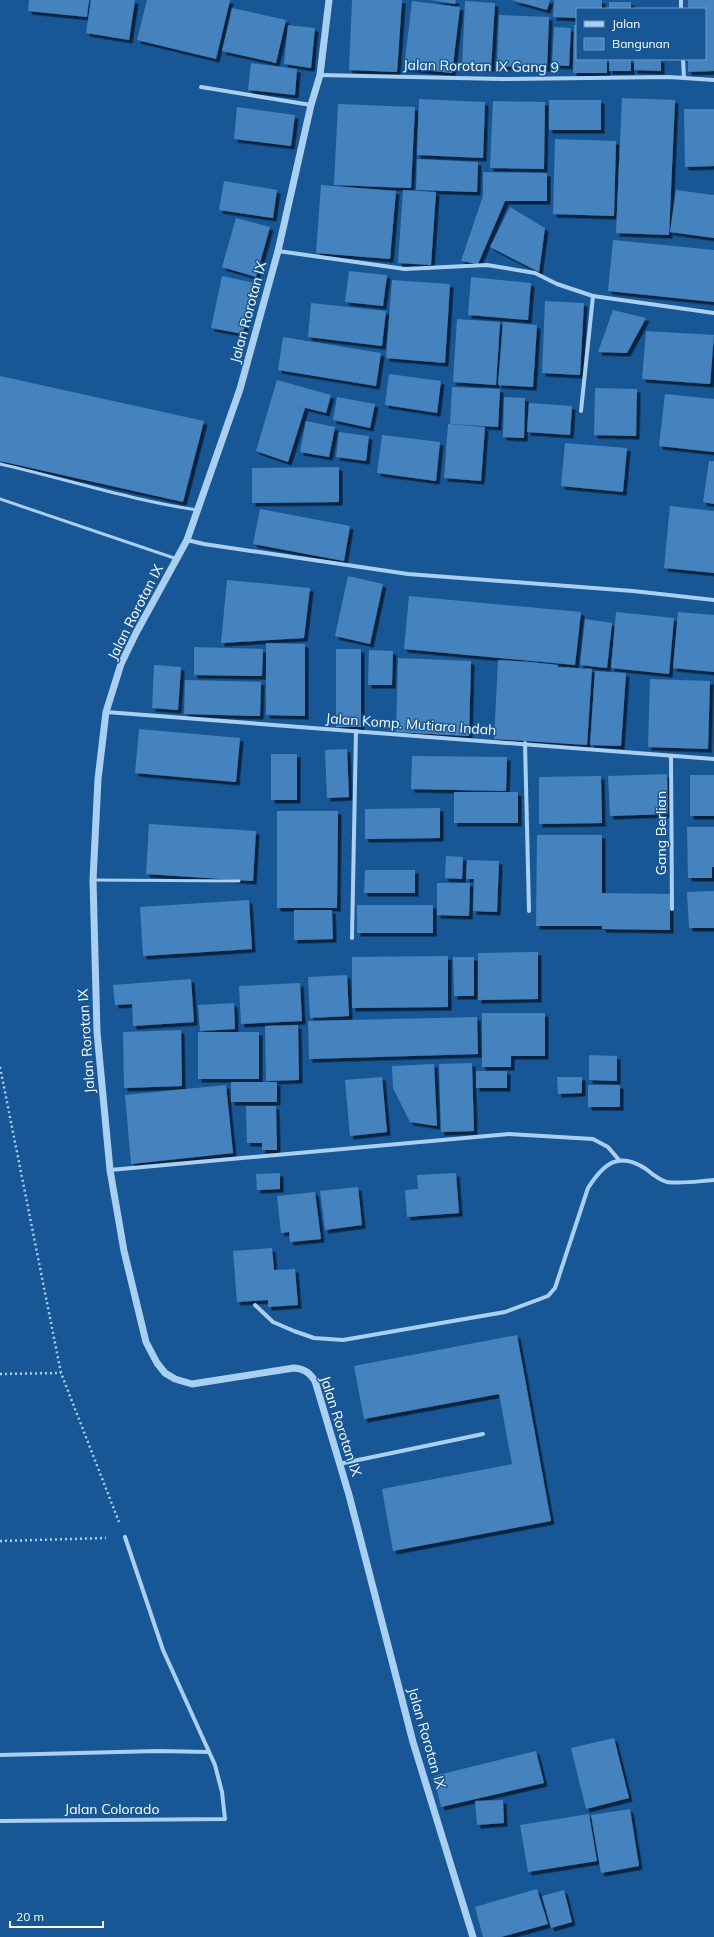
<svg xmlns="http://www.w3.org/2000/svg" width="714" height="1937" font-family="Mulish,sans-serif">
<style>
.building{fill:#4483bf;filter:url(#shadow)}
.lines{fill:none;stroke-linecap:round;stroke-linejoin:round}
.path{stroke:#a9cff1;stroke-width:2.5;stroke-dasharray:2 3;stroke-linecap:butt}
.service{stroke:#a9cff1;stroke-width:3}
.minor{stroke:#a9cff1;stroke-width:4}
.tertiary{stroke:#a9cff1;stroke-width:7}
.labels{text-anchor:middle;stroke-width:3;stroke-linejoin:round;paint-order:stroke}
.street-label{font-size:14px;fill:#fff;stroke:#175796}
</style>
<defs>
<filter id="shadow"><feDropShadow dx="3.5" dy="3.5" stdDeviation="0" flood-color="#0009"/></filter>
</defs>
<rect width="100%" height="100%" fill="#175796"/>
<g class="building">
<polygon points="29,0 89,0 87,17 28,11"/>
<polygon points="91,0 135,0 129,40 86,33"/>
<polygon points="147,0 230,0 216,59 137,40"/>
<polygon points="352,0 402,0 397,72 349,70"/>
<polygon points="431,0 456,0 455,4"/>
<polygon points="511,0 550,0 547,10"/>
<polygon points="554,0 602,0 602,9 577,9 577,18 553,17"/>
<polygon points="688,0 714,0 714,71 688,72 688,59 705,59 705,9 688,9"/>
<polygon points="412,1 460,7 452,73 404,68"/>
<polygon points="465,1 495,3 491,68 462,67"/>
<rect x="609" y="2" width="22" height="7"/>
<polygon points="232,8 286,20 276,63 222,51"/>
<polygon points="499,15 549,17 547,68 497,66"/>
<polygon points="288,25 315,28 311,68 284,64"/>
<polygon points="574,25 577,25 577,59 607,59 607,73 573,73"/>
<polygon points="554,27 571,28 569,66 552,65"/>
<rect x="609" y="59" width="22" height="12"/>
<polygon points="634,59 661,59 661,71 634,70"/>
<polygon points="251,63 297,69 295,95 248,90"/>
<polygon points="622,98 675,100 669,235 616,233"/>
<polygon points="419,99 485,102 483,158 417,155"/>
<rect x="549" y="100" width="52" height="30"/>
<polygon points="493,101 545,102 544,169 490,168"/>
<polygon points="338,104 415,107 411,188 334,185"/>
<polygon points="237,107 295,115 291,146 234,139"/>
<polygon points="684,109 714,109 714,166 685,167"/>
<polygon points="555,139 616,141 614,216 553,214"/>
<polygon points="417,159 478,162 477,192 416,190"/>
<polygon points="483,172 547,173 547,201 505,201 478,264 461,261 483,196"/>
<polygon points="224,181 277,190 273,218 219,210"/>
<polygon points="321,185 396,191 390,259 316,253"/>
<polygon points="403,190 436,192 431,265 398,263"/>
<polygon points="676,190 714,195 714,238 670,232"/>
<polygon points="510,207 545,228 539,272 490,247"/>
<polygon points="236,218 270,227 256,277 222,267"/>
<polygon points="613,240 714,250 714,302 608,291"/>
<polygon points="349,271 387,275 383,306 345,302"/>
<polygon points="222,276 254,283 243,334 211,328"/>
<polygon points="471,277 531,283 528,320 468,315"/>
<polygon points="392,280 450,284 445,363 386,358"/>
<polygon points="545,301 584,303 580,375 542,373"/>
<polygon points="311,303 386,311 382,346 308,337"/>
<polygon points="613,310 646,318 627,353 598,352"/>
<polygon points="457,319 500,322 496,385 453,382"/>
<polygon points="503,322 537,325 533,387 498,385"/>
<polygon points="646,331 714,335 710,384 642,379"/>
<polygon points="283,337 381,353 376,386 278,370"/>
<polygon points="389,374 441,381 437,413 385,405"/>
<polygon points="0,376 204,421 183,502 0,461"/>
<polygon points="277,380 331,395 326,413 290,404 305,408 288,462 256,451"/>
<polygon points="452,387 500,389 498,427 450,424"/>
<polygon points="595,388 637,389 636,436 594,435"/>
<polygon points="665,394 714,399 714,452 659,446"/>
<polygon points="337,397 375,404 370,428 333,420"/>
<polygon points="504,397 525,398 524,438 503,437"/>
<polygon points="529,403 572,406 570,435 527,432"/>
<polygon points="306,421 335,427 329,457 300,452"/>
<polygon points="448,424 485,427 481,481 444,478"/>
<polygon points="339,432 369,436 366,461 336,457"/>
<polygon points="382,435 440,442 436,481 377,473"/>
<polygon points="565,443 627,448 623,492 561,486"/>
<polygon points="709,461 714,461 714,504 703,502"/>
<polygon points="339,467 339,502 252,503 252,468"/>
<polygon points="670,506 714,511 714,573 664,568"/>
<polygon points="260,509 350,526 344,561 253,544"/>
<polygon points="348,576 383,584 370,644 335,636"/>
<polygon points="227,580 310,588 304,638 221,643"/>
<polygon points="409,596 581,612 575,665 404,649"/>
<polygon points="616,612 674,618 669,674 611,668"/>
<polygon points="678,612 714,615 714,672 673,668"/>
<polygon points="585,619 612,623 607,668 580,665"/>
<polygon points="266,643 305,644 305,716 266,715"/>
<polygon points="194,647 263,649 262,676 194,675"/>
<rect x="336" y="649" width="25" height="78"/>
<polygon points="369,650 393,651 392,685 368,685"/>
<polygon points="398,658 471,661 469,736 396,732"/>
<polygon points="498,660 530,662 558,665 558,667 592,669 587,745 494,739"/>
<polygon points="154,665 181,667 178,710 152,708"/>
<polygon points="595,671 626,673 621,746 590,745"/>
<polygon points="650,679 710,681 708,749 648,747"/>
<polygon points="185,680 261,682 260,716 184,714"/>
<polygon points="139,729 240,738 236,782 135,773"/>
<polygon points="347,749 349,797 327,798 325,750"/>
<rect x="271" y="754" width="26" height="46"/>
<polygon points="412,756 507,757 506,791 411,789"/>
<polygon points="667,774 668,814 610,816 608,776"/>
<rect x="690" y="775" width="24" height="41"/>
<polygon points="601,776 602,823 539,824 539,777"/>
<rect x="454" y="792" width="64" height="31"/>
<polygon points="440,808 440,838 365,839 365,809"/>
<polygon points="277,811 338,811 337,908 277,908"/>
<polygon points="149,824 256,831 253,881 146,874"/>
<polygon points="687,827 714,827 714,867 712,867 712,878 688,878"/>
<polygon points="537,835 602,835 602,893 670,894 670,930 602,929 602,926 536,926"/>
<polygon points="446,856 463,857 462,879 445,878"/>
<polygon points="467,860 499,861 497,912 473,911 474,879 466,879"/>
<polygon points="365,870 415,870 415,893 364,893"/>
<polygon points="437,883 470,883 469,916 437,915"/>
<polygon points="714,891 714,928 689,928 687,892"/>
<polygon points="249,900 252,949 143,956 140,907"/>
<rect x="357" y="905" width="76" height="28"/>
<polygon points="294,910 332,910 333,939 294,940"/>
<polygon points="538,952 538,999 478,1000 478,953"/>
<polygon points="448,956 448,1007 352,1008 352,957"/>
<polygon points="453,957 474,957 474,996 454,996"/>
<polygon points="347,975 349,1016 310,1018 308,977"/>
<polygon points="191,979 194,1022 133,1026 132,1004 115,1005 113,985"/>
<polygon points="300,983 302,1021 241,1024 239,986"/>
<polygon points="234,1003 235,1029 200,1031 198,1005"/>
<polygon points="482,1013 545,1013 545,1056 511,1056 511,1067 482,1067"/>
<polygon points="477,1017 478,1054 309,1059 308,1021"/>
<polygon points="298,1025 299,1080 266,1081 265,1026"/>
<polygon points="181,1030 182,1086 124,1088 123,1032"/>
<rect x="198" y="1032" width="61" height="47"/>
<polygon points="589,1055 617,1056 617,1081 589,1080"/>
<polygon points="472,1063 474,1131 441,1132 439,1064"/>
<polygon points="434,1064 437,1126 410,1122 393,1088 392,1066"/>
<rect x="476" y="1071" width="31" height="17"/>
<polygon points="382,1077 387,1132 350,1136 345,1080"/>
<polygon points="557,1077 582,1077 582,1093 558,1094"/>
<rect x="231" y="1082" width="46" height="20"/>
<polygon points="226,1085 233,1153 131,1164 125,1095"/>
<rect x="588" y="1085" width="32" height="22"/>
<polygon points="246,1106 276,1106 277,1150 262,1150 262,1143 247,1143"/>
<polygon points="280,1173 280,1189 257,1190 256,1174"/>
<polygon points="456,1173 459,1213 407,1217 405,1190 418,1189 417,1175"/>
<polygon points="358,1187 362,1225 325,1230 320,1191"/>
<polygon points="315,1192 321,1239 290,1242 289,1232 281,1233 277,1196"/>
<polygon points="272,1248 274,1270 295,1269 298,1305 268,1307 268,1300 237,1302 233,1251"/>
<polygon points="517,1335 551,1521 393,1551 382,1489 512,1464 499,1394 364,1419 354,1366"/>
<polygon points="614,1738 629,1798 586,1809 571,1748"/>
<polygon points="536,1751 544,1783 441,1807 434,1776"/>
<polygon points="503,1800 504,1823 477,1825 475,1801"/>
<polygon points="630,1809 639,1866 601,1873 591,1815"/>
<polygon points="589,1814 597,1861 528,1872 520,1825"/>
<polygon points="537,1889 548,1924 501,1937 483,1937 475,1907"/>
<polygon points="564,1890 572,1922 551,1928 542,1896"/>
</g>
<g class="lines">
<g class="path">
<polyline points="0,1067 61,1373 119,1522"/>
<polyline points="0,1374 61,1373"/>
<polyline points="0,1541 106,1538"/>
</g>
<g class="service">
<path d="M0 464C66 479 130 500 197 510"/>
<polyline points="0,499 177,559"/>
<polyline points="93,880 239,881"/>
</g>
<g class="minor">
<polyline points="681,0 681,9"/>
<polyline points="683,59 684,78"/>
<polyline points="320,75 502,79 669,77 714,80"/>
<polyline points="201,87 311,105"/>
<polyline points="278,251 405,269 487,265 535,273 557,284 593,296 714,313"/>
<polyline points="581,411 593,296"/>
<polyline points="187,540 204,544 408,574 633,591 714,600"/>
<polyline points="106,712 714,759"/>
<polyline points="525,743 529,911"/>
<polyline points="671,757 672,909"/>
<polyline points="352,938 356,731"/>
<polyline points="110,1170 509,1134 593,1139 608,1147 619,1160"/>
<path d="M255 1305 273 1322 294 1331 314 1338 343 1340 505 1312 548 1296 555 1288 588 1188C604 1163 619 1151 646 1169 652 1174 659 1180 667 1182 682 1184 699 1181 714 1180"/>
<polyline points="339,1464 483,1434"/>
<polyline points="0,1755 158,1751 209,1752"/>
<polyline points="0,1821 225,1819 222,1792 215,1765 163,1650 125,1537"/>
</g>
<path class="tertiary" d="M329 0 320 75 311 105 278 251 240 389 187 540 136 633 121 664 106 712 98 779 93 880 97 1032 110 1170 124 1251 146 1342 157 1363 165 1373 175 1379 192 1384 294 1368C304 1369 309 1372 315 1381L349 1495 413 1742 473 1937"/>
</g>
<g class="labels">
<g class="street-label">
<text transform="translate(481 66) rotate(1)" y="5">Jalan Rorotan IX Gang 9</text>
<text transform="translate(248 312) rotate(-75)" y="5">Jalan Rorotan IX</text>
<text transform="translate(135 612) rotate(-63)" y="5">Jalan Rorotan IX</text>
<text transform="translate(411 724) rotate(4)" y="5">Jalan Komp. Mutiara Indah</text>
<text transform="translate(661 833) rotate(-90)" y="5">Gang Berlian</text>
<text transform="translate(86 1041) rotate(-94)" y="5">Jalan Rorotan IX</text>
<text transform="translate(341 1426) rotate(72)" y="5">Jalan Rorotan IX</text>
<text transform="translate(427 1738) rotate(74)" y="5">Jalan Rorotan IX</text>
<text x="112" y="1814">Jalan Colorado</text>
</g>
</g>
<rect x="576" y="8" width="130" height="52" fill="#175796" stroke="#749ac0"/>
<rect x="584" y="21" width="20" height="6" fill="#a9cff1" stroke="#749ac0"/>
<text x="612" y="28" font-size="12" fill="#ffffff">Jalan</text>
<rect x="584" y="38" width="20" height="12" fill="#4483bf" stroke="#749ac0"/>
<text x="612" y="48" font-size="12" fill="#ffffff">Bangunan</text>
<path d="M10 1921v6h93v-6" fill="none" stroke="#ffffff" stroke-width="2"/>
<text x="16" y="1921" font-size="12" fill="#ffffff" stroke="#175796" stroke-width="3" paint-order="stroke">20 m</text>
</svg>
